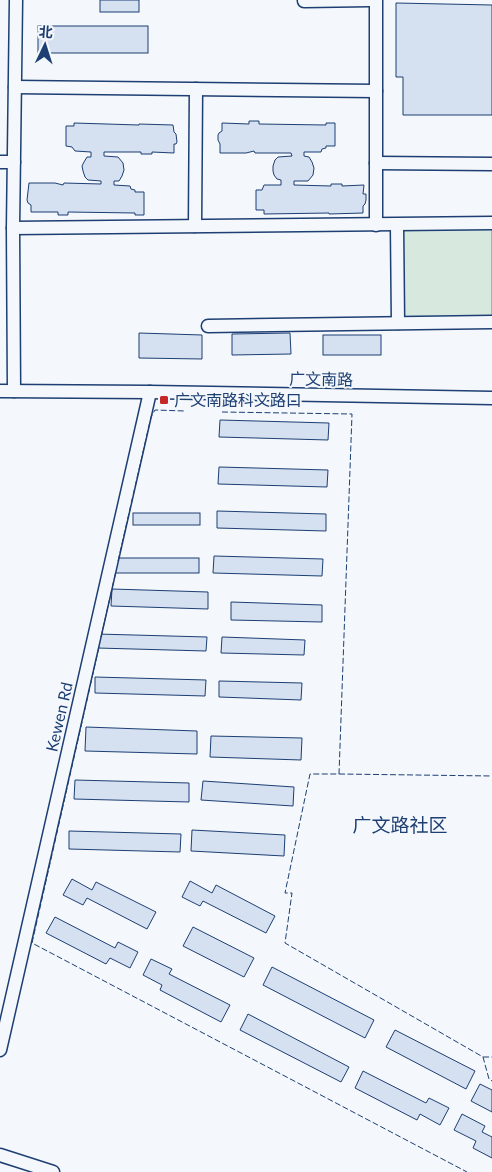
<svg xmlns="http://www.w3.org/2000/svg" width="492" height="1172" font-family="Lato,'Noto Sans SC',sans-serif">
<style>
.green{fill:#d7e8df;stroke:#687fa3}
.building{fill:#d5e0f0;stroke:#1d3f73}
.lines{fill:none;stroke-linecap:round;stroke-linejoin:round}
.minor-casing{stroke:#1d3f73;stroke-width:15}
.minor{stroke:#f4f7fb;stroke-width:12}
.fence{stroke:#1d3f73;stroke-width:1;stroke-dasharray:6 2.5;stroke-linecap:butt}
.poi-dot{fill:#c62828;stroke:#f4f7fb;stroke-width:2}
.labels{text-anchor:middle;stroke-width:4;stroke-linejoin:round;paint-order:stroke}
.street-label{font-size:16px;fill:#1d3f73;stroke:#f4f7fb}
.poi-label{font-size:16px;fill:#1d3f73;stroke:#f4f7fb;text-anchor:start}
.quarter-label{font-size:19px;fill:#1d3f73;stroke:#f4f7fb}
</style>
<rect width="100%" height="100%" fill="#f4f7fb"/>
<polygon class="green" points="492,225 492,319 403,320 401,233 405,228"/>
<g class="building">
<rect x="100" y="0" width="39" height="12"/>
<polygon points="396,3 492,5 492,115 403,115 403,77 396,77"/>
<rect x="38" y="26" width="110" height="27"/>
<polygon points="249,121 259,121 259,124 326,125 326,123 335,123 335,146 326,146 326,148 322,149 321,152 304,152 304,156 309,157 312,162 314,168 313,175 308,181 294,181 294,185 331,186 331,184 342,184 342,186 364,185 363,194 366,194 366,200 365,204 363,206 363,213 329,214 329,213 264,214 264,210 256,210 256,190 262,190 264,185 281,185 281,180 277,179 274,175 273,171 273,166 275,160 278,157 292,156 291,153 255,153 254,151 246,153 220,153 220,144 218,140 218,135 219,133 222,131 222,123 249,124"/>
<polygon points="74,123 139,125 139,124 173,125 174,132 176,134 177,142 176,144 174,144 174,153 152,152 152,154 141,154 141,152 104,152 104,156 118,157 123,163 124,170 122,176 119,181 114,181 114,185 130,186 131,189 135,190 135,192 144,192 144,215 135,215 135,213 68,212 68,215 58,215 58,212 31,212 31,205 28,203 27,200 29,183 55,183 63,185 64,183 101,184 101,181 88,180 85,177 83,171 82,166 84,162 87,157 91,157 91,152 75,151 72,147 66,146 66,126 74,126"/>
<polygon points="139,333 202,335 202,359 139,358"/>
<polygon points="290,333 291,354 232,355 232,334"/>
<rect x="323" y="335" width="58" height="20"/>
<polygon points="220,420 329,423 328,440 219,437"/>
<polygon points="219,467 328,470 327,487 218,484"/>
<polygon points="217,511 326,514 326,531 217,528"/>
<rect x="133" y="513" width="67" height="12"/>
<polygon points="214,556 323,559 322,576 213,573"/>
<rect x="114" y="558" width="85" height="15"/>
<polygon points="112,589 208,592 208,609 111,606"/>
<polygon points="231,602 322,605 322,622 231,620"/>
<polygon points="97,634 207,637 206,651 97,648"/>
<polygon points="222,637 305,640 304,655 221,653"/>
<polygon points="95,677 206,680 205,696 95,693"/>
<polygon points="219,681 302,683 301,700 219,697"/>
<polygon points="86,727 197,731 197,754 85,751"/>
<polygon points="211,736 302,738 301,760 210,757"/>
<polygon points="75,780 189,783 189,802 74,799"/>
<polygon points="203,781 294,787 293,806 201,800"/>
<polygon points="192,830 285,835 284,856 191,851"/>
<polygon points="69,831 181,834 180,852 69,849"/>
<polygon points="72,879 92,890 96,882 156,912 147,929 87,898 83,905 63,895"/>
<polygon points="190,881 212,893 216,885 275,916 266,933 203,901 200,906 182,897"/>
<polygon points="55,917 115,948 118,942 138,952 130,968 110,958 106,964 46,933"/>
<polygon points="193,927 254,958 244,977 183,946"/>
<polygon points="151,959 172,969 169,974 230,1005 221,1022 160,990 162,985 143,975"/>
<polygon points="272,967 374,1020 365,1038 263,985"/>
<polygon points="248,1014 349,1067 341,1082 240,1030"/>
<polygon points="395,1030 475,1071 466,1089 386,1047"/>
<polygon points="363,1071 426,1103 429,1098 449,1108 440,1125 420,1114 417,1120 355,1088"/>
<polygon points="480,1084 492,1090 492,1112 471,1101"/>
<polygon points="462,1114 485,1126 482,1132 492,1137 492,1158 473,1148 476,1141 454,1130"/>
</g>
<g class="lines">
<defs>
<g id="minor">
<polyline points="304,1 370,0"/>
<polyline points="15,87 376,91"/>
<polyline points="0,162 14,162"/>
<polyline points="376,163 492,164"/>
<polyline points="376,225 376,0"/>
<polyline points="397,225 398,323"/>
<polyline points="195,226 196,89"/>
<polyline points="13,228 492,223"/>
<polyline points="208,326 492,322"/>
<polyline points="0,391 150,392 492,398"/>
<polyline points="14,391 13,228 16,0"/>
<polyline points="0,1050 150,392"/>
<polyline points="0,1155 53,1172"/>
</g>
</defs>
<use href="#minor" class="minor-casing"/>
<use href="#minor" class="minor"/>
<g class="fence">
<polyline points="222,412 352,414 339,774 310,774 285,893 292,893 285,943 483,1057 489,1079 492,1081"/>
<polyline points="118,561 151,417 155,410 185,411"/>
<polyline points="101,637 116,571"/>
<polyline points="99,647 32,943 467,1172"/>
<polyline points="339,774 492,776"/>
<polyline points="483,1057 492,1057"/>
</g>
</g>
<rect class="poi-dot" x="159" y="395" width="10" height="10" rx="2.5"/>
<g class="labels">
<g class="street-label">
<text transform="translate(321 379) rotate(1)" y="6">广文南路</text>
<text transform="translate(59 717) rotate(-77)" y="6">Kewen Rd</text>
</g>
<g class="poi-label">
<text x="174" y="406">广文南路科文路口</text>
</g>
<g class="quarter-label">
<text x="400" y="832">广文路社区</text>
</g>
</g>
<g transform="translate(45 45) rotate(4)" stroke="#f4f7fb" stroke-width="4" paint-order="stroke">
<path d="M0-4L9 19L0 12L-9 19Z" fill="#1d3f73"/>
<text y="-8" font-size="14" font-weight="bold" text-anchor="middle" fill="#1d3f73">北</text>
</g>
</svg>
